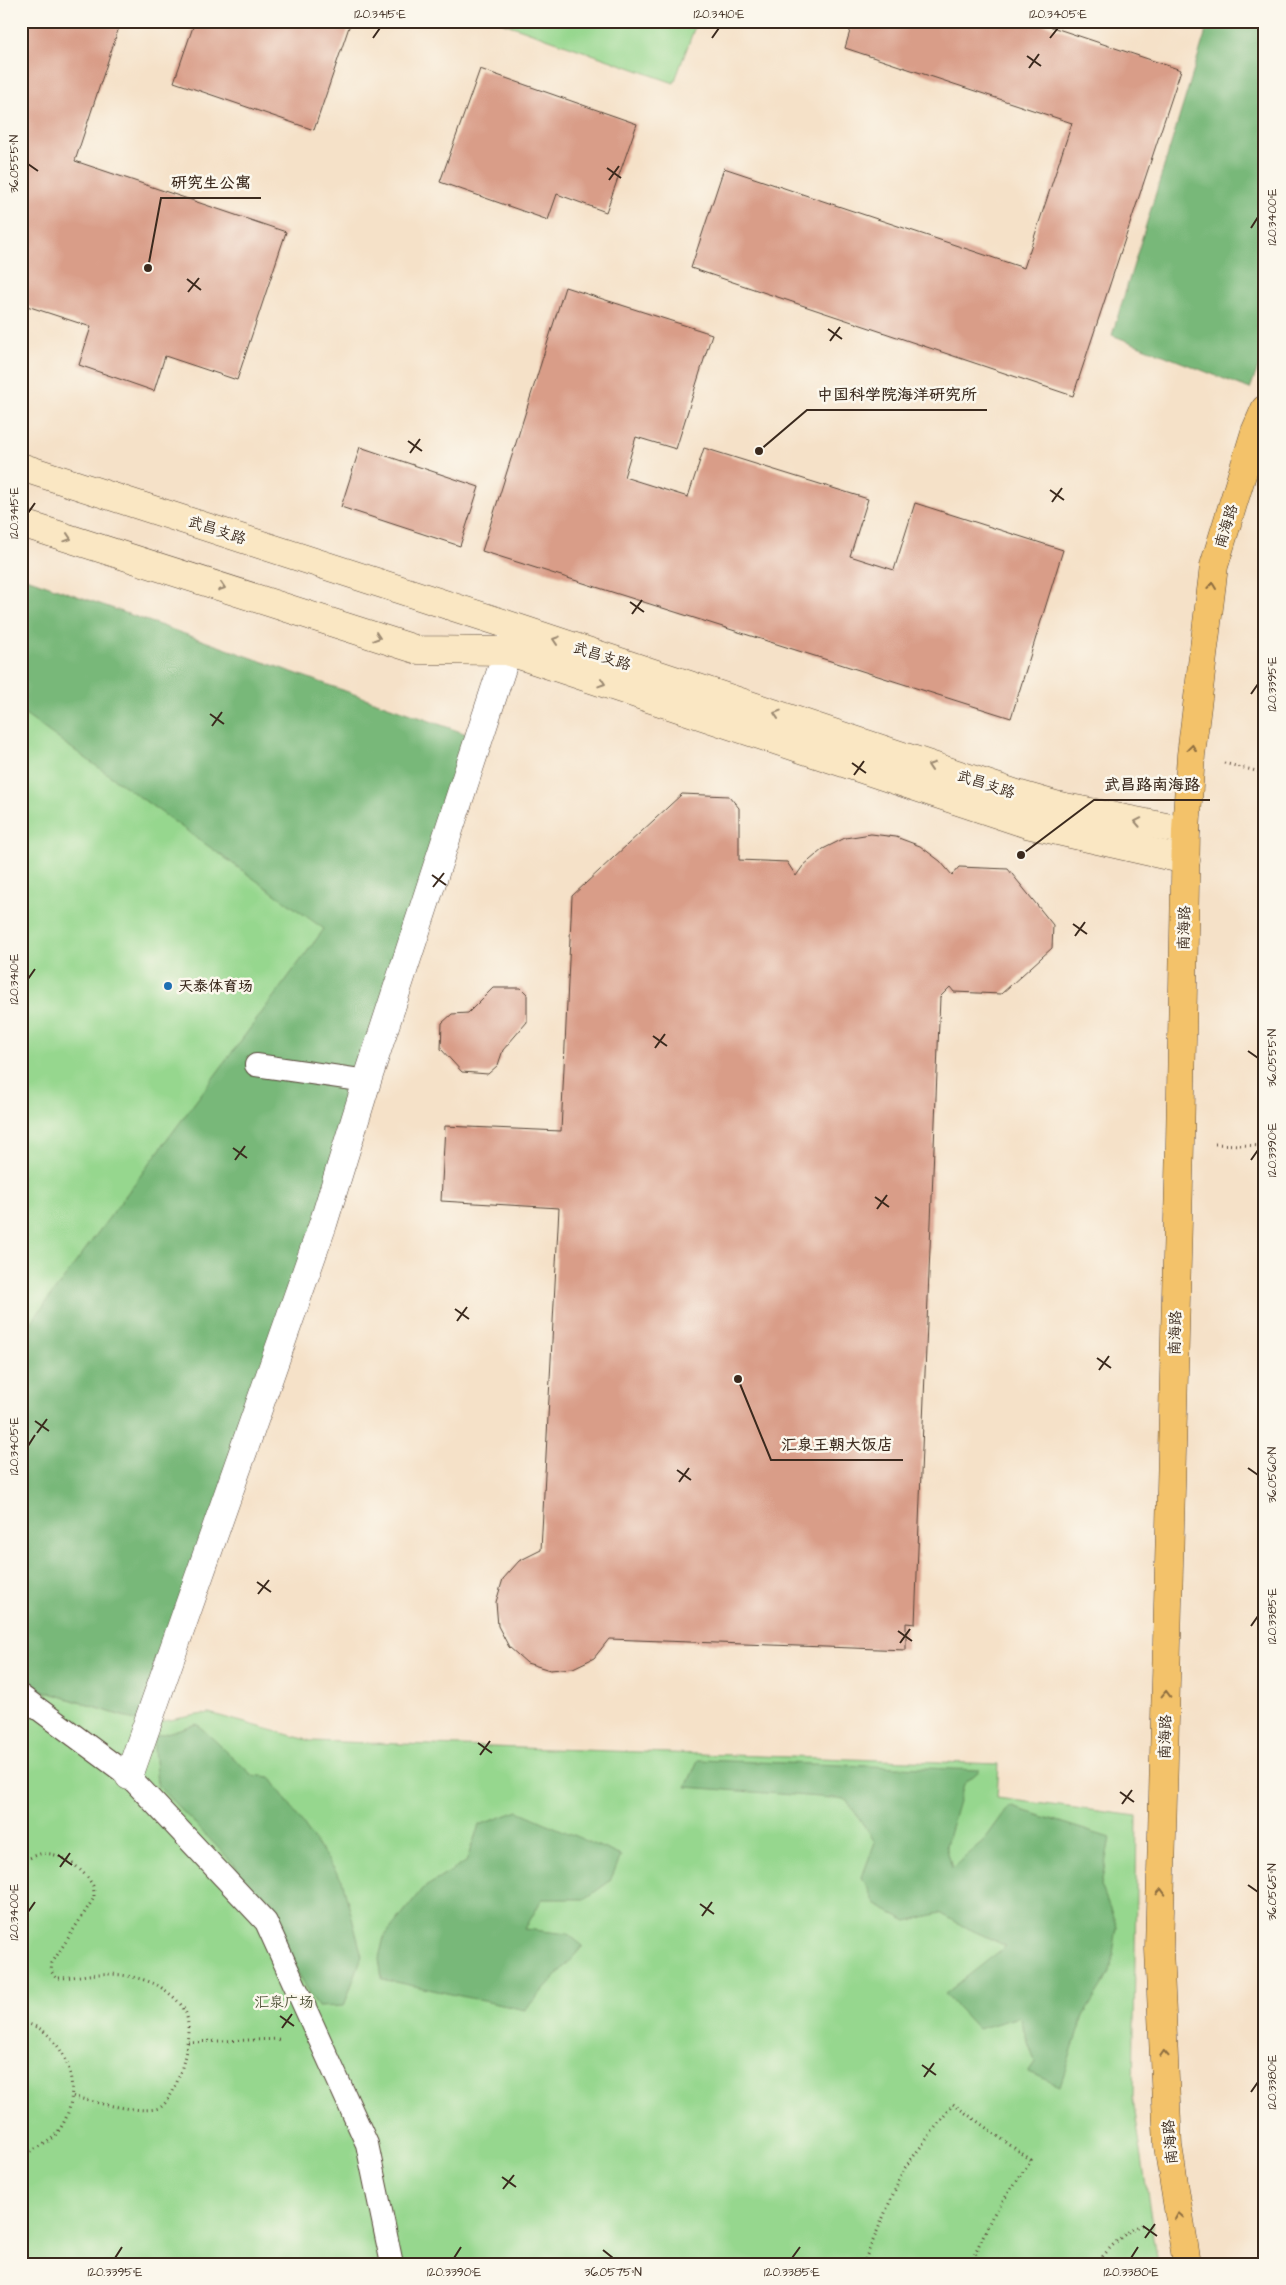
<svg xmlns="http://www.w3.org/2000/svg" width="1286" height="2285" font-family="'Architects Daughter','LXGW WenKai TC',sans-serif">
<style>
.green{fill:#96d78e;stroke:#688056}
.forest{fill:#78b879;stroke:#5a714c}
.building{fill:#d99d88}
.lines{fill:none;stroke-linecap:round;stroke-linejoin:round}
.lane-casing{stroke:#574538;stroke-width:24}
.street-casing{stroke:#574538;stroke-width:29}
.secondary-casing{stroke:#574538;stroke-width:29}
.primary-casing{stroke:#574538;stroke-width:29}
.path{stroke:#574538;stroke-width:3;stroke-dasharray:1 4;stroke-linecap:butt}
.lane{stroke:#fff;stroke-width:22}
.street{stroke:#fff;stroke-width:28}
.secondary{stroke:#fae7c3;stroke-width:28}
.primary{stroke:#f3c26a;stroke-width:28}
.oneway{stroke:#9a8870}
.oneway2{stroke:#8e6e40}
.ticks{fill:none;stroke:#3b2a1e;stroke-width:2}
.poi-dot{fill:#1f6fb2;stroke:#fbf7ec;stroke-width:2}
.labels{text-anchor:middle;stroke-width:5;stroke-linejoin:round;paint-order:stroke}
.street-label{font-size:15px;fill:#3b2a1e;stroke:#fbf7ec}
.poi-label{font-size:15px;font-weight:bold;fill:#3b2a1e;stroke:#fbf7ec;text-anchor:start}
.park-label{font-size:15px;fill:#52553a;stroke:#fbf7ec}
.leader{fill:none;stroke:#3b2a1e;stroke-width:2}
.callout-dot{fill:#3b2a1e;stroke:#fbf7ec;stroke-width:2}
.callout-label{font-size:16px;text-anchor:middle;font-weight:bold;fill:#3b2a1e;stroke:#fbf7ec;stroke-width:5;stroke-linejoin:round;paint-order:stroke}
.neatline{fill:none;stroke:#3b2a1e;stroke-width:2}
.ticks-label{font-size:12px;text-anchor:middle;fill:#3b2a1e}
</style>
<rect width="100%" height="100%" fill="#fbf7ec"/>
<filter id="ink" filterUnits="userSpaceOnUse"><feTurbulence type="fractalNoise" baseFrequency=".02" numOctaves="2"/><feDisplacementMap in="SourceGraphic" scale="10" xChannelSelector="R" yChannelSelector="G"/><feConvolveMatrix kernelMatrix="1 2 1 2 8 2 1 2 1" color-interpolation-filters="sRGB"/></filter>
<filter id="wash" filterUnits="userSpaceOnUse"><feTurbulence type="fractalNoise" baseFrequency=".0096" numOctaves="4" result="noise"/><feDisplacementMap in="SourceGraphic" scale="20" xChannelSelector="R" yChannelSelector="G"/><feGaussianBlur stdDeviation="1.12" result="paint"/><feColorMatrix in="noise" values="0 0 0 0 0 0 0 0 0 0 0 0 0 0 0 0 0 1.4 0 .05"/><feComposite in="paint" operator="in"/></filter>
<g filter="url(#wash)">
<rect width="100%" height="100%" fill="#f5e1c8"/>
<g class="green">
<polygon points="498,21 697,21 674,83"/>
<polygon points="21,657 373,906 21,1382"/>
<polygon points="21,1680 29,1686 147,1724 209,1713 311,1741 999,1764 997,1798 1137,1816 1133,2099 1158,2264 21,2264"/>
</g>
<g class="forest">
<polygon points="1209,21 1265,21 1265,349 1250,389 1112,335"/>
<polygon points="21,576 478,738 147,1724 29,1686 21,1680 21,1336 324,929 21,712"/>
<polygon points="197,1724 252,1775 270,1777 342,1880 362,1956 344,2006 318,2007 234,1864 157,1785 153,1737"/>
<polygon points="698,1760 980,1770 964,1784 946,1845 952,1868 983,1842 1009,1806 1110,1838 1101,1885 1117,1927 1110,1973 1083,2016 1060,2086 1028,2072 1035,2062 1019,2017 978,2029 945,1994 1006,1946 963,1926 940,1913 907,1921 876,1905 862,1877 875,1842 846,1799 686,1787"/>
<polygon points="518,1811 621,1856 610,1881 585,1899 542,1899 525,1929 568,1934 583,1946 525,2010 382,1979 379,1958 384,1937 422,1889 466,1862 479,1825"/>
</g>
<g id="blocks">
<g class="building">
<polygon points="21,21 121,21 75,161 286,232 237,380 165,356 154,391 79,365 91,327 21,304"/>
<polygon points="195,21 351,21 314,130 174,82"/>
<polygon points="853,21 1034,21 1181,70 1073,396 691,268 724,168 1024,268 1072,123 845,48"/>
<polygon points="480,69 637,124 606,212 557,194 548,220 440,182"/>
<polygon points="565,287 712,334 676,449 636,437 624,477 688,497 704,448 868,499 850,556 894,570 915,503 1063,550 1011,718 482,551"/>
<polygon points="360,447 479,487 460,546 341,507"/>
<polygon points="682,794 729,796 739,808 739,860 787,862 796,876 803,866 823,849 845,838 871,834 896,837 920,846 940,861 952,875 959,867 1008,869 1053,925 1052,948 1001,994 954,992 950,987 940,997 915,1624 906,1623 906,1650 609,1639 594,1658 573,1668 550,1670 527,1663 509,1647 498,1626 496,1602 503,1579 519,1561 541,1550 559,1208 441,1201 445,1126 561,1131 572,896"/>
<polygon points="493,988 521,988 527,994 527,1022 503,1050 498,1065 488,1074 462,1072 441,1049 442,1023 452,1014 468,1013"/>
</g>
</g>
</g>
<g filter="url(#ink)">
<use href="#blocks" fill-opacity="0" stroke="#574538" stroke-width="1"/>
<g class="lines">
<defs>
<g id="lane">
<polyline points="256,1065 367,1081"/>
<polyline points="21,1696 129,1776 266,1922 367,2144 392,2264"/>
</g>
<polyline id="street" points="129,1776 323,1224 367,1081 515,628"/>
<g id="secondary">
<polyline points="21,467 515,627 1017,794 1055,805 1186,831"/>
<polyline points="21,523 418,650 507,651 1027,824 1186,860"/>
</g>
<polyline id="primary" points="1187,2264 1168,2146 1159,1949 1180,1143 1186,831 1191,755 1214,566 1255,432 1265,409"/>
</defs>
<use href="#lane" class="lane-casing"/>
<use href="#street" class="street-casing"/>
<use href="#secondary" class="secondary-casing"/>
<use href="#primary" class="primary-casing"/>
<g class="path">
<polyline points="1224,763 1260,772"/>
<polyline points="1215,1144 1265,1146"/>
<path d="M21 1862C27 1859 34 1856 40 1854 59 1850 85 1870 93 1886 94 1890 94 1894 94 1898L52 1963 51 1971 56 1978C70 1978 84 1975 98 1974 116 1973 141 1977 157 1985 166 1990 181 2002 185 2011 195 2031 179 2094 161 2107 148 2116 87 2101 72 2096"/>
<path d="M21 2021C28 2024 36 2026 42 2030 74 2054 82 2101 57 2133 48 2144 34 2150 21 2155"/>
<polyline points="188,2042 282,2039"/>
<polyline points="863,2264 904,2169 953,2104 1031,2160 992,2217 970,2264"/>
<path d="M1096 2264C1110 2248 1124 2230 1145 2224"/>
</g>
<use href="#lane" class="lane"/>
<use href="#street" class="street"/>
<use href="#secondary" class="secondary"/>
<use href="#primary" class="primary"/>
</g>
<defs><path id="oneway-chevron" d="M-2-3.5L2.5 0L-2 3.5" fill="none" stroke-width="1.6" stroke-linecap="round" stroke-linejoin="round" transform="scale(1.25)"/></defs>
<g class="oneway">
<use href="#oneway-chevron" transform="translate(68 538) rotate(18)"/>
<use href="#oneway-chevron" transform="translate(222 587) rotate(18)"/>
<use href="#oneway-chevron" transform="translate(377 637) rotate(18)"/>
<use href="#oneway-chevron" transform="translate(556 640) rotate(-162)"/>
<use href="#oneway-chevron" transform="translate(602 683) rotate(18)"/>
<use href="#oneway-chevron" transform="translate(777 714) rotate(-162)"/>
<use href="#oneway-chevron" transform="translate(931 766) rotate(-162)"/>
<use href="#oneway-chevron" transform="translate(1138 822) rotate(-169)"/>
</g>
<g class="oneway2">
<use href="#oneway-chevron" transform="translate(1212 586) rotate(-83)"/>
<use href="#oneway-chevron" transform="translate(1192 748) rotate(-83)"/>
<use href="#oneway-chevron" transform="translate(1166 1694) rotate(-89)"/>
<use href="#oneway-chevron" transform="translate(1161 1892) rotate(-88)"/>
<use href="#oneway-chevron" transform="translate(1164 2054) rotate(-93)"/>
<use href="#oneway-chevron" transform="translate(1179 2216) rotate(-99)"/>
</g>
</g>
<path class="ticks" d="M373 38 380 28M712 38 719 28M1050 38 1058 28M1027 56 1041 66M1029 68 1039 54M28 164 38 171M607 168 621 178M609 180 619 166M1251 228 1258 217M187 279 201 290M188 292 199 278M828 329 842 339M830 341 840 327M408 441 422 451M410 453 420 439M1050 490 1064 500M1052 502 1062 488M28 513 35 503M630 602 644 612M632 614 642 600M1251 694 1258 684M210 714 224 724M212 726 222 712M852 763 866 773M854 775 864 761M432 875 446 885M433 887 444 873M1073 924 1087 934M1075 936 1085 922M28 979 35 969M653 1036 667 1046M655 1048 665 1034M1248 1051 1258 1058M233 1148 247 1158M235 1160 245 1146M1251 1160 1258 1150M875 1197 889 1207M877 1209 887 1195M455 1309 469 1319M457 1321 467 1307M1097 1358 1111 1368M1099 1370 1109 1356M35 1421 49 1431M37 1433 47 1419M28 1446 35 1435M1248 1468 1258 1475M677 1470 691 1480M679 1482 689 1468M257 1582 271 1592M258 1594 269 1580M1251 1626 1258 1616M898 1631 912 1641M900 1643 910 1629M478 1743 492 1753M480 1755 490 1741M1120 1792 1134 1802M1122 1804 1132 1790M58 1855 72 1865M60 1867 70 1853M1248 1885 1258 1892M700 1904 714 1914M28 1912 35 1902M702 1916 712 1902M280 2016 294 2026M282 2028 292 2014M922 2065 936 2075M924 2077 934 2063M1251 2092 1258 2082M502 2177 516 2187M503 2189 514 2175M1143 2226 1157 2236M1145 2238 1155 2224M603 2250 613 2258M115 2258 122 2247M454 2258 461 2247M792 2258 800 2247M1131 2258 1138 2247"/>
<circle class="poi-dot" cx="168" cy="986" r="5"/>
<g class="labels">
<g class="street-label">
<text transform="translate(1226 526) rotate(-73)" y="5">南海路</text>
<text transform="translate(217 530) rotate(18)" y="5">武昌支路</text>
<text transform="translate(602 656) rotate(18)" y="5">武昌支路</text>
<text transform="translate(986 784) rotate(18)" y="5">武昌支路</text>
<text transform="translate(1184 928) rotate(-89)" y="5">南海路</text>
<text transform="translate(1175 1333) rotate(-89)" y="5">南海路</text>
<text transform="translate(1165 1737) rotate(-89)" y="5">南海路</text>
<text transform="translate(1170 2142) rotate(-95)" y="5">南海路</text>
</g>
<g class="poi-label">
<text x="178" y="991">天泰体育场</text>
</g>
<g class="park-label">
<text x="284" y="2007">汇泉广场</text>
</g>
</g>
<path class="leader" d="M148 268L161 198H261M759 451L807 410H987M1021 855L1094 800H1210M738 1379L771 1460H903"/>
<g class="callout-dot">
<circle cx="148" cy="268" r="5"/>
<circle cx="759" cy="451" r="5"/>
<circle cx="1021" cy="855" r="5"/>
<circle cx="738" cy="1379" r="5"/>
</g>
<g class="callout-label">
<text x="211" y="188">研究生公寓</text>
<text x="897" y="400">中国科学院海洋研究所</text>
<text x="1152" y="790">武昌路南海路</text>
<text x="837" y="1450">汇泉王朝大饭店</text>
</g>
<rect width="1286" height="2285" fill="none" stroke="#fbf7ec" stroke-width="55"/>
<rect x="28" y="28" width="1230" height="2230" class="neatline"/>
<g class="ticks-label">
<text x="380" y="18">120.3415°E</text>
<text x="719" y="18">120.3410°E</text>
<text x="1058" y="18">120.3405°E</text>
<text transform="translate(14 164) rotate(-90)" y="4">36.0555°N</text>
<text transform="translate(1272 217) rotate(-90)" y="4">120.3400°E</text>
<text transform="translate(14 513) rotate(-90)" y="4">120.3415°E</text>
<text transform="translate(1272 684) rotate(-90)" y="4">120.3395°E</text>
<text transform="translate(14 979) rotate(-90)" y="4">120.3410°E</text>
<text transform="translate(1272 1058) rotate(-90)" y="4">36.0555°N</text>
<text transform="translate(1272 1150) rotate(-90)" y="4">120.3390°E</text>
<text transform="translate(14 1446) rotate(-90)" y="4">120.3405°E</text>
<text transform="translate(1272 1475) rotate(-90)" y="4">36.0560°N</text>
<text transform="translate(1272 1616) rotate(-90)" y="4">120.3385°E</text>
<text transform="translate(1272 1892) rotate(-90)" y="4">36.0565°N</text>
<text transform="translate(14 1912) rotate(-90)" y="4">120.3400°E</text>
<text transform="translate(1272 2082) rotate(-90)" y="4">120.3380°E</text>
<text x="115" y="2276">120.3395°E</text>
<text x="454" y="2276">120.3390°E</text>
<text x="613" y="2276">36.0575°N</text>
<text x="792" y="2276">120.3385°E</text>
<text x="1131" y="2276">120.3380°E</text>
</g>
</svg>
